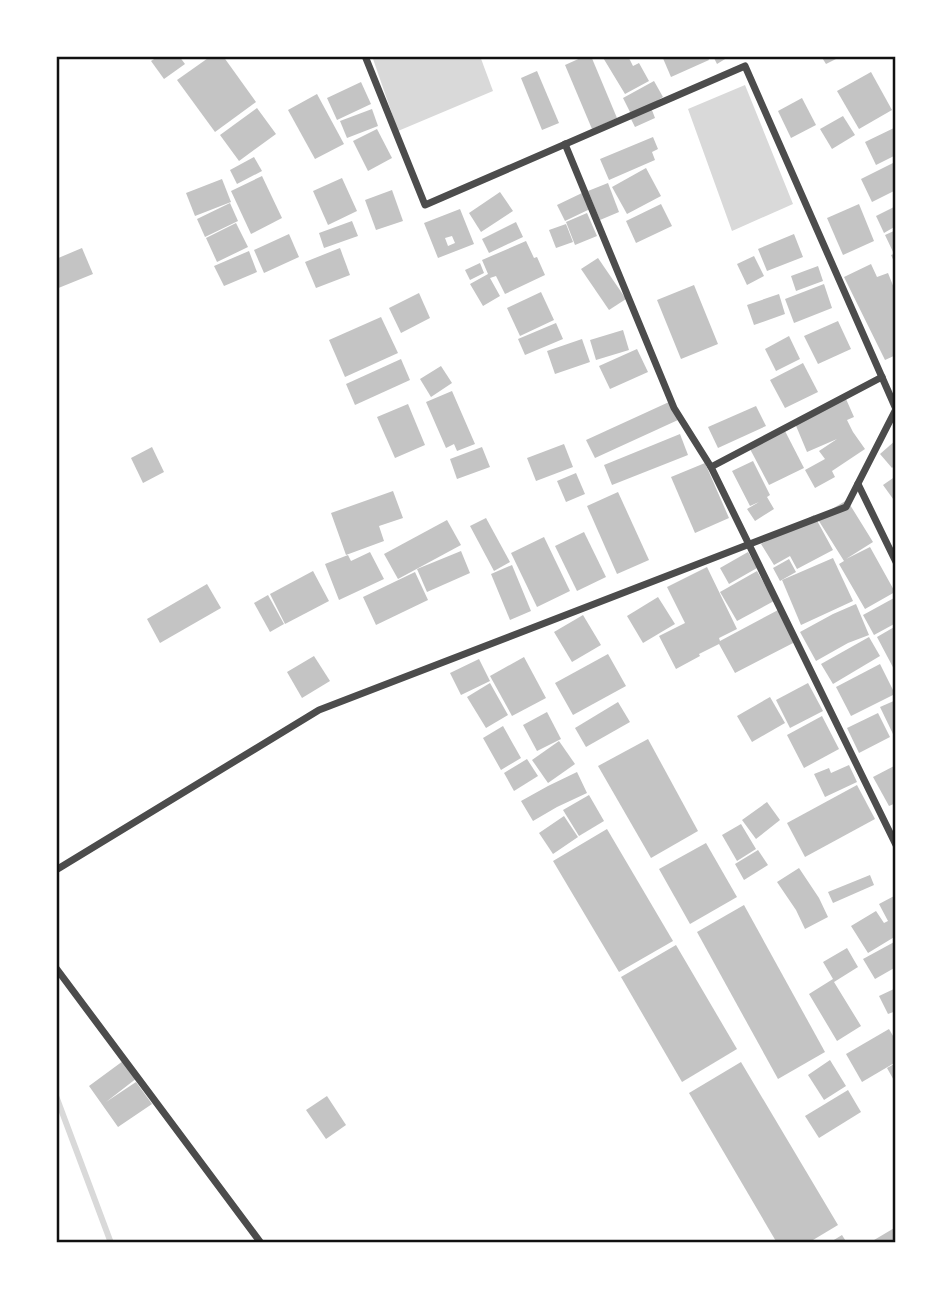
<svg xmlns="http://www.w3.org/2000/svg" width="952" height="1299" font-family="Inter,sans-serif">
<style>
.water{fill:#d9d9d9}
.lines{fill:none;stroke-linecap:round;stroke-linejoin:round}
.stream{stroke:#d9d9d9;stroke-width:6}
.building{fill:#c4c4c4;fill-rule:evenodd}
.minor{stroke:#4c4c4c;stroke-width:7}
.neatline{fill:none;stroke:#111;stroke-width:2.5}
</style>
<rect width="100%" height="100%" fill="#fff"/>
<g class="water">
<polygon points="372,56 480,56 493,91 398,131"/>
<polygon points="745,85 793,204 732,231 688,109"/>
</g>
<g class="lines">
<polyline class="stream" points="56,1096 111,1243"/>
</g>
<g class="building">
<polygon points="159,56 179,56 185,64 164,79 151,61"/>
<polygon points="211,56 223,56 256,102 215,132 177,80"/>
<polygon points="585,56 591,56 617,118 592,129 565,65"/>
<polygon points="602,56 628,56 633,66 639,63 649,81 625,94"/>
<polygon points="662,56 707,56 709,60 671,77"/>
<polygon points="713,56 730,56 717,64"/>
<polygon points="821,56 842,56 826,64"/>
<polygon points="537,71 559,123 542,130 521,78"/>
<polygon points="871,72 892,110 859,129 837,91"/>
<polygon points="654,81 663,97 650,105 655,118 635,127 629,115 631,114 623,98"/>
<polygon points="361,82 371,104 337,120 327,98"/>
<polygon points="317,94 344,144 315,159 288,110"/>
<polygon points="802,98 816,125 791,138 778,111"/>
<polygon points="257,108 276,134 239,161 220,135"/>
<polygon points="372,109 378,126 347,138 340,121"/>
<polygon points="843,116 855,135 832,149 820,129"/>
<polygon points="896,127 896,155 876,165 865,142"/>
<polygon points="377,129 392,158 368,171 353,141"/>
<polygon points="653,137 658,149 652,152 655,160 609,180 600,159"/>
<polygon points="254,157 262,171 237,184 230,170"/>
<polygon points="893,163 896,169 896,190 872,202 861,179"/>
<polygon points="646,168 661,196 627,214 612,187"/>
<polygon points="262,176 282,218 251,234 231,191"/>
<polygon points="342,178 357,211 328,225 313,191"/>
<polygon points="222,179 231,202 195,216 186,193"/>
<polygon points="608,183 619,212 600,220 588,191"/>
<polygon points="392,190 403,221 376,230 365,200"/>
<polygon points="500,192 513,211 481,232 469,213"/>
<polygon points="582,193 590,209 565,221 557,205"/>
<polygon points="230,203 238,221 205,237 197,219"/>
<polygon points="661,204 672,226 636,243 626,221"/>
<polygon points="859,204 874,241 843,255 827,218"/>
<polygon points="896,206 896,226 884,233 876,216"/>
<path d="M460 209 474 244 438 258 424 223ZM452 236 455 243 448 246 445 238Z"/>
<polygon points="587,213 597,236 575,245 566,222"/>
<polygon points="352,221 358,236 324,248 319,233"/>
<polygon points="516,222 523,237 489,253 482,239"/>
<polygon points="236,223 248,247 217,262 206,238"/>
<polygon points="566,224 573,242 556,248 549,230"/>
<polygon points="896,230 896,266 891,255 894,254 885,235"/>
<polygon points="289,234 299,257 264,273 254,250"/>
<polygon points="794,234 803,257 767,271 758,249"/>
<polygon points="526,241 534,258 537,257 545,275 505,294 496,276 490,278 500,296 483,306 470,284 488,274 482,260"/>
<polygon points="82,248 93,274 56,289 56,259"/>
<polygon points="340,248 350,275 316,288 305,262"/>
<polygon points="249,251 257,272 224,286 214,266"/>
<polygon points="754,256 764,276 747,285 737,264"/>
<polygon points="598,258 626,299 609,310 581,269"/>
<polygon points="480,263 484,273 470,280 465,270"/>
<polygon points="871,264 877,277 888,273 896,293 896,355 885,360 844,277"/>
<polygon points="818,266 823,281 796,291 791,276"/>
<polygon points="824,284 832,308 794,323 785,299"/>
<polygon points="694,285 718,344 681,359 657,300"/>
<polygon points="541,292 554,320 520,336 507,308"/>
<polygon points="419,293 430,318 401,333 389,308"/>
<polygon points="779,294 785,314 754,325 747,305"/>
<polygon points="381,317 398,353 345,377 329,340"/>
<polygon points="838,321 851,349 818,364 804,336"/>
<polygon points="556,323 563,339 525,355 518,339"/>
<polygon points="623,330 629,350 596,360 590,340"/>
<polygon points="789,336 800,359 776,371 765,349"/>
<polygon points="582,339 590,362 555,374 547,351"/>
<polygon points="637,349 648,372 610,389 599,366"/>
<polygon points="401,359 410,380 355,405 346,384"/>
<polygon points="803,363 818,392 785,408 770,380"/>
<polygon points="441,366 452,383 431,397 420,379"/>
<polygon points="452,391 475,444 457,451 454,444 446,448 426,402"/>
<polygon points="846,399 854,417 847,420 853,432 865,449 832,471 835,477 815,488 805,470 825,459 819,451 837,439 807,452 794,421"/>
<polygon points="669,402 678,420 595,458 586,440"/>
<polygon points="408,404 425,445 395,458 377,417"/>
<polygon points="756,406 766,426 718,448 708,427"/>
<polygon points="785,431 804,468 769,485 750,449"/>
<polygon points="680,434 688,455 612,485 604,465"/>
<polygon points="896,440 896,464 892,468 880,454"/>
<polygon points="564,444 573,467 536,481 527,458"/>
<polygon points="152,447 164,472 143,483 131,458"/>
<polygon points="482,447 490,467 457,479 450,459"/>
<polygon points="753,461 770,495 767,497 774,509 755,521 747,509 759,502 750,506 732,471"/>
<polygon points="705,463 729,518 695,533 671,477"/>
<polygon points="576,473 585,494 566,502 557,481"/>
<polygon points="896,476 896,503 883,485"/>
<polygon points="393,491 403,518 379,526 384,541 346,555 331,513"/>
<polygon points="618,492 649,560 617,574 587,506"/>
<polygon points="847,500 873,542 846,559 870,547 895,592 865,609 839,564 844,561 817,518"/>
<polygon points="814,515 833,550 797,569 790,556 774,565 761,544"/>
<polygon points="486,518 510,562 494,571 470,526"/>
<polygon points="447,520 461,545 398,579 384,554"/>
<polygon points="584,532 606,577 577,591 555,546"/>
<polygon points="544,537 570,591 537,607 511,553"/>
<polygon points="461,551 470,573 427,592 417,569"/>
<polygon points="370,552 384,579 339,600 325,564 348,555 351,561"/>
<polygon points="748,552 757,568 729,584 720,568"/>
<polygon points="833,558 853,601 801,625 782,580"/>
<polygon points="789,559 796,572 780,581 773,568"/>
<polygon points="512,565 531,611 510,620 491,574"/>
<polygon points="707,567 737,629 719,638 720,641 780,609 797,641 735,673 719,644 699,654 700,656 676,669 659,636 685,623 667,587"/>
<polygon points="313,571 329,601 285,624 270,594"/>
<polygon points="757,571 774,601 737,621 720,592"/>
<polygon points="415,572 428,600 376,625 363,597"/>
<polygon points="207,584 221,608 160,643 147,619"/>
<polygon points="268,595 284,624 270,632 254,603"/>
<polygon points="658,597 675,624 643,643 627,616"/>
<polygon points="894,598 896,601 896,623 874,635 863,615"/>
<polygon points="856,604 869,635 848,643 816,661 800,632 833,614"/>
<polygon points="583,615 601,645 572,662 554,632"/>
<polygon points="896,626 896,673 877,637"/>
<polygon points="869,637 880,656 833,684 821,664"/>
<polygon points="608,654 626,686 573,715 555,683"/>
<polygon points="314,656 330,681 302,698 287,672"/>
<polygon points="524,657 546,698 512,716 490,676"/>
<polygon points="479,659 490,681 461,695 450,673"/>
<polygon points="880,664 895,694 851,716 836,687"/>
<polygon points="490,683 508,715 486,728 467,697"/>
<polygon points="808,683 823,711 790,728 776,700"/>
<polygon points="770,697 785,723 752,742 737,716"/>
<polygon points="896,700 896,733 893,734 880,707"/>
<polygon points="618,702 630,722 586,747 575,728"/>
<polygon points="547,712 561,739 537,751 523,725"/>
<polygon points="878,713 890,737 859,753 847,728"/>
<polygon points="822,716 839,749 804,768 787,735"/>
<polygon points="503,726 521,758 501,770 483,738"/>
<polygon points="648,739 698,831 651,858 598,766"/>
<polygon points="559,741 575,764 548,783 532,760"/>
<polygon points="527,759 538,776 514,791 504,773"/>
<polygon points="849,765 857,782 825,797 814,774 829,768 831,773"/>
<polygon points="896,765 896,803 889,806 873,777"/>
<polygon points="577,772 587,793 557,807 533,821 521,801 548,786"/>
<polygon points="857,785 875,819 805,857 787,823"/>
<polygon points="589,795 604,821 579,836 563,810"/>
<polygon points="767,802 780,820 756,839 742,820"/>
<polygon points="564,816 578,837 553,854 539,833"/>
<polygon points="741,824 756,849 737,861 722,835"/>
<polygon points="607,829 673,941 619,972 553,861"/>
<polygon points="706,843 737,897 690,924 659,869"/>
<polygon points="758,850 768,865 744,880 735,864"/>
<polygon points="799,868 819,898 828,917 805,929 796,910 777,882"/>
<polygon points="870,875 874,885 833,903 828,892"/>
<polygon points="896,895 896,936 868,953 851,926 876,911 884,923 888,921 879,904"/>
<polygon points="744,905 825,1052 778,1079 697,932"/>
<polygon points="896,941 896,967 875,979 863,959"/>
<polygon points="676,945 737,1049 682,1082 621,977"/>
<polygon points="847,948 858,967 834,982 861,1026 837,1041 809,994 833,979 823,962"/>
<polygon points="896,988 896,1011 888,1014 879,996"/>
<polygon points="889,1029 896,1041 896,1062 862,1082 846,1054"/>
<polygon points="830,1060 846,1086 824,1100 808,1075"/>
<polygon points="123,1061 137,1078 106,1102 136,1082 152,1104 118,1127 89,1086"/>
<polygon points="741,1062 838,1225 808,1243 777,1243 689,1093"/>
<polygon points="896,1063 896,1084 887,1068"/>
<polygon points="848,1090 861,1112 819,1138 805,1116"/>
<polygon points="327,1096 346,1125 326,1139 306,1110"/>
<polygon points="896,1227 896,1243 869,1243"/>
<polygon points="842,1235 847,1243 829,1243"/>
</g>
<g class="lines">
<g class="minor">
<polyline points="365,56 425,205 745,66 896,409"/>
<polyline points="565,144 674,408 711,467"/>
<polyline points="882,377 711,467 896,845"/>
<polyline points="858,484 896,562"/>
<polyline points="56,870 319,710 846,507 896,409"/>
<polyline points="56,968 261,1243"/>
</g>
</g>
<rect width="952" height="1299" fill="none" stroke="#ffffff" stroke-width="116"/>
<rect x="58" y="58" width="836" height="1183" class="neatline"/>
</svg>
